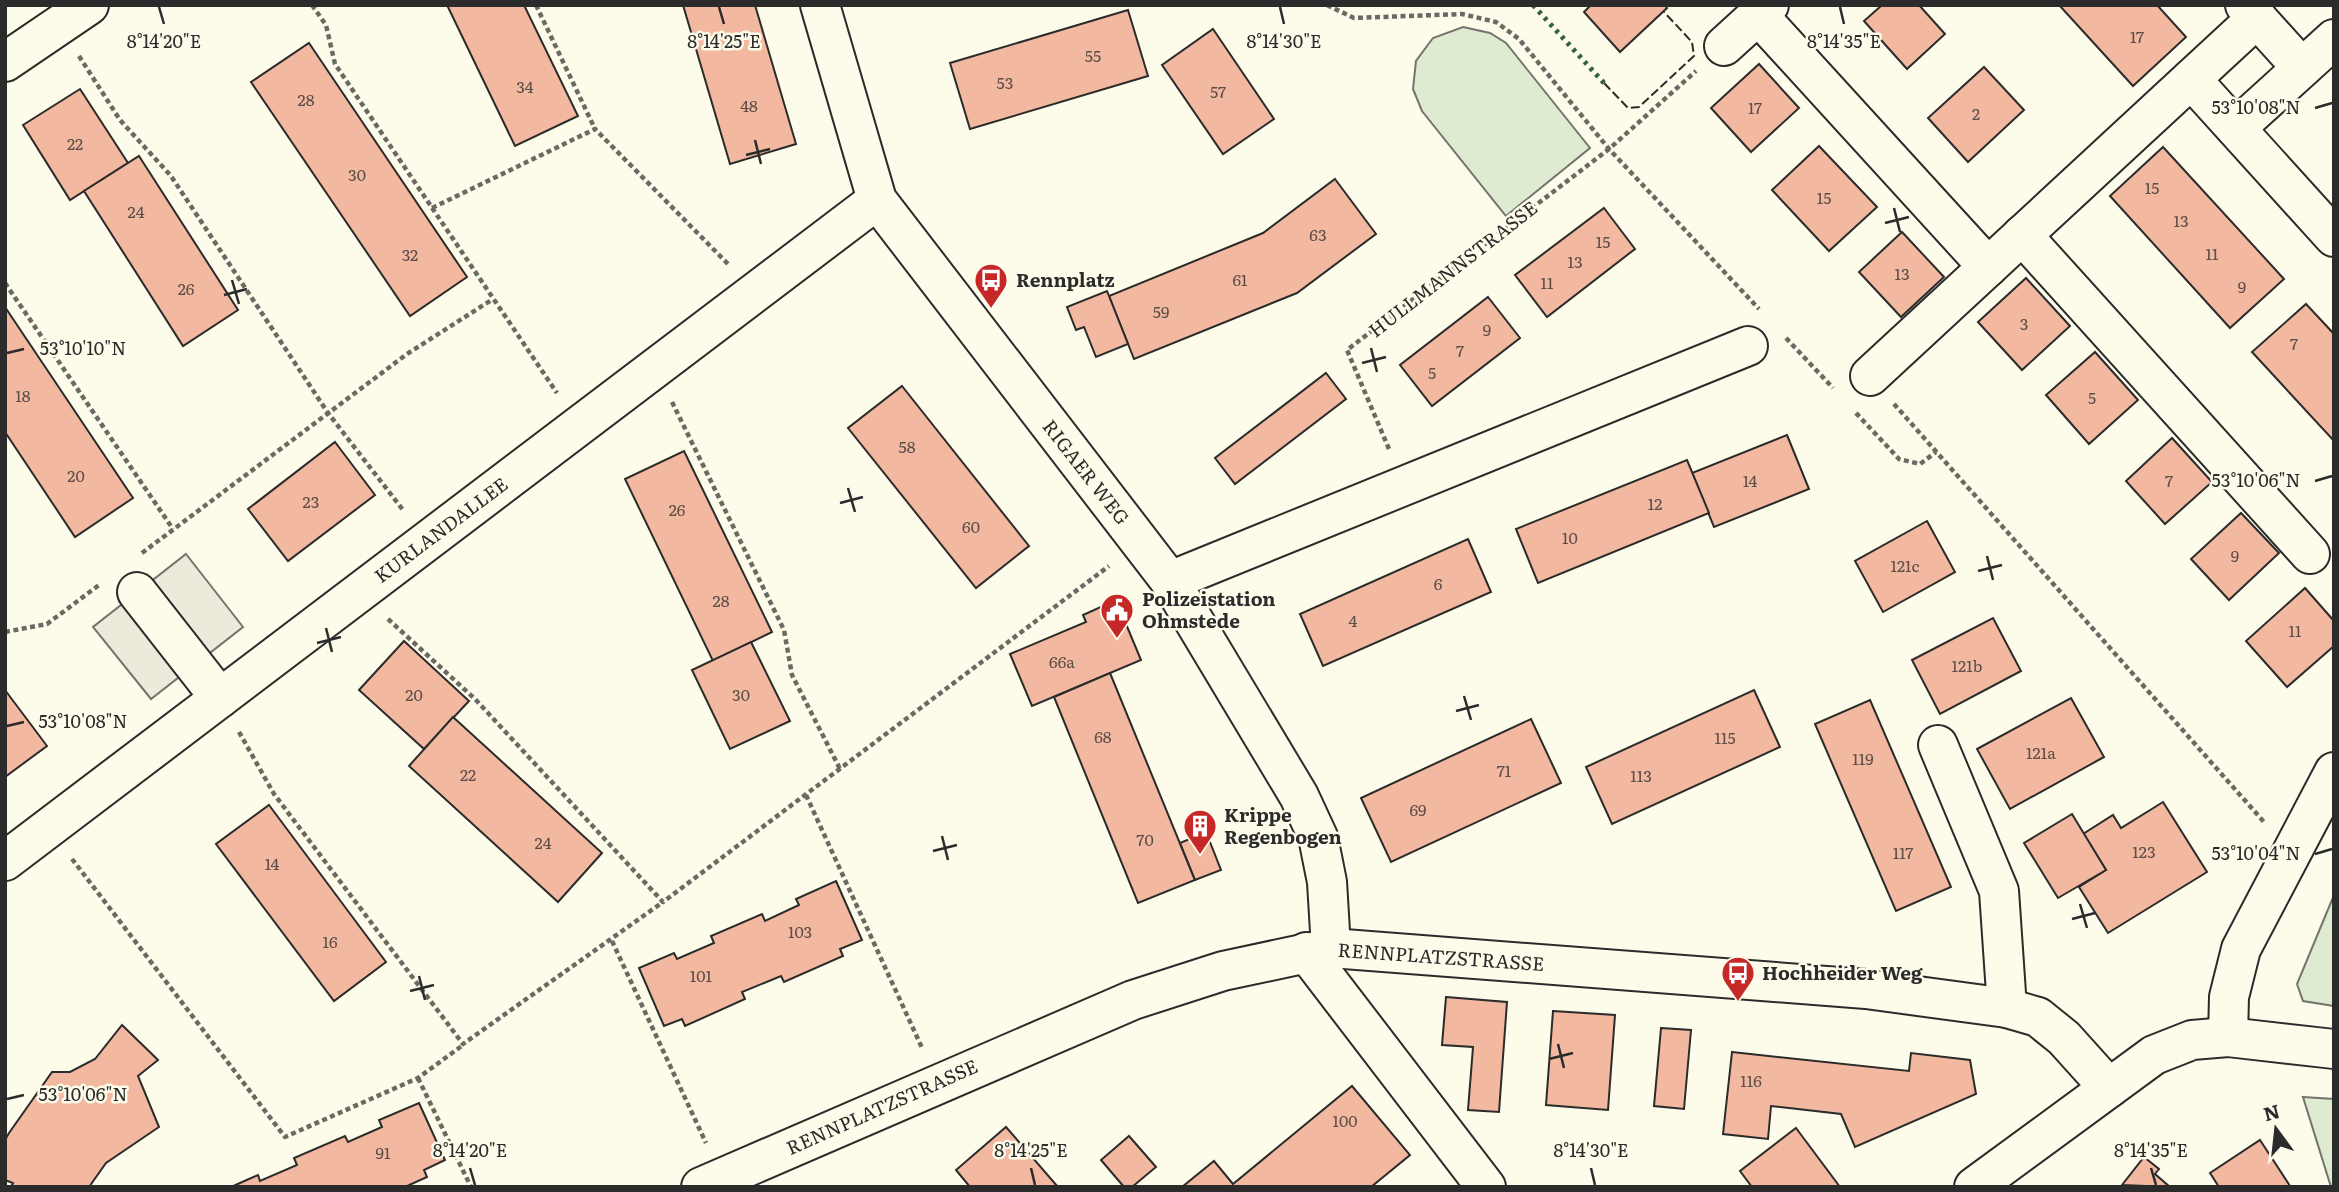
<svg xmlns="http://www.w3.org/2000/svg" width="2339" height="1192" font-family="Literata,serif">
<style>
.green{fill:#deebd1;stroke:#74746e;stroke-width:2}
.parking{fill:#eceadb;stroke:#74746e;stroke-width:2}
.building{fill:#f2b8a0;stroke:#2b2b2b;stroke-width:2}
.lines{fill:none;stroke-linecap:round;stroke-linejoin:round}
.minor-casing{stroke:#2b2b2b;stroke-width:42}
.path{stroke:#6a6964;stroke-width:4.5;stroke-dasharray:5 3.5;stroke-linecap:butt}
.minor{stroke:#fdfbea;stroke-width:38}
.hedge{stroke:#34623c;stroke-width:5;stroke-dasharray:3.5 5;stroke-linecap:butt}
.fence{stroke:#2b2b2b;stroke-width:2;stroke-dasharray:9 3.5;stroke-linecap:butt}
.ticks{fill:none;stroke:#2b2b2b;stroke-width:2.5}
.labels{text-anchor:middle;stroke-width:5;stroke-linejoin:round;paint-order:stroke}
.number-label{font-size:16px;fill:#5d4e48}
.street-label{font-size:19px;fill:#2b2b2b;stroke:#fdfbea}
.poi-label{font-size:19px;font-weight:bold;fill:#2b2b2b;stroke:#fdfbea;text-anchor:start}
.ticks-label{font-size:18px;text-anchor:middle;fill:#2b2b2b;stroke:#fdfbea;stroke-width:5;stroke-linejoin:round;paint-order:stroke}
</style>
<rect width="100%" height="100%" fill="#fdfbea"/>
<g class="green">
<polygon points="1463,27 1490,33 1506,43 1590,148 1506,216 1422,111 1413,89 1416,61 1433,38"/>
<polygon points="2334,895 2334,1006 2303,1001 2297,984"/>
<polygon points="2303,1097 2334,1099 2334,1187 2331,1187"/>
</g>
<polygon class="parking" points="186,554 243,627 151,699 93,627"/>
<g class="building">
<polygon points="447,5 524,5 578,116 515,146"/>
<polygon points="683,5 755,5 796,144 730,164"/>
<polygon points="1591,5 1665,5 1667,8 1620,52 1584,12"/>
<polygon points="1882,5 1919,5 1945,34 1907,69 1864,21"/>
<polygon points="2059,5 2157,5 2186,37 2133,86"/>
<polygon points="1128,10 1148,76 970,129 950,63"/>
<polygon points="1213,29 1274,119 1223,154 1162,65"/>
<polygon points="309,43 467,277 410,316 251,82"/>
<polygon points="1759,64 1799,108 1751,152 1711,108"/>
<polygon points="1984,67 2024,110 1968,162 1928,118"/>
<polygon points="80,89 128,163 70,200 23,125"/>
<polygon points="1819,146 1877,207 1829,251 1772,190"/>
<polygon points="2163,147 2284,279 2230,328 2110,196"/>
<polygon points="139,156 238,310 183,346 84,191"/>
<polygon points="1335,179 1376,234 1297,293 1134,359 1109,296 1263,233"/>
<polygon points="1604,208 1635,249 1547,317 1515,275"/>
<polygon points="1902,232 1944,277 1901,317 1859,272"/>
<polygon points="2026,278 2070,326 2022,370 1978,322"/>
<polygon points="1107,291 1128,344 1096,357 1084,327 1076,330 1067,307"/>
<polygon points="1488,297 1520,338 1432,406 1400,365"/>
<polygon points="2306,304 2334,334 2334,441 2252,352"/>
<polygon points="5,307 133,498 75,537 5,432"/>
<polygon points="2095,352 2138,400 2089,444 2046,395"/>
<polygon points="1326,373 1346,399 1235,484 1215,458"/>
<polygon points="902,386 1029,546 976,588 848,428"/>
<polygon points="1787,435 1809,489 1714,527 1692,473"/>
<polygon points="2172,438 2212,482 2165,524 2126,481"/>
<polygon points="335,442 375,495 288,561 248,509"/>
<polygon points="684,451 772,632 713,661 625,479"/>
<polygon points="1687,460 1709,513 1538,583 1516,529"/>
<polygon points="2241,513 2279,553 2229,600 2191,559"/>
<polygon points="1927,521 1955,572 1883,612 1855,561"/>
<polygon points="1468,539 1491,592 1323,666 1300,614"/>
<polygon points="2305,588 2334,621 2334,646 2287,687 2246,641"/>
<polygon points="1116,600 1141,660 1032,706 1010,654 1086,622 1083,615"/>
<polygon points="1993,618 2021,671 1940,714 1912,660"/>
<polygon points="404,641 469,701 424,749 359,690"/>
<polygon points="751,642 790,721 730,749 692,670"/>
<polygon points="1110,673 1195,880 1138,903 1054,697"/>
<polygon points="5,690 47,746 5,777"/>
<polygon points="1754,690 1780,747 1612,824 1586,767"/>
<polygon points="2071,698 2104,757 2010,809 1977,749"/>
<polygon points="1870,700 1951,887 1896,911 1815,724"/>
<polygon points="453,717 602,853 558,902 409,766"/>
<polygon points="1531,719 1561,783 1391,862 1361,798"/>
<polygon points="2163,802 2207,872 2108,933 2079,887 2106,870 2083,834 2113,815 2121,828"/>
<polygon points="269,805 386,962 334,1001 216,844"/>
<polygon points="2072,814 2106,870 2058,898 2024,843"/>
<polygon points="1206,832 1221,870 1195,880 1180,843"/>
<polygon points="836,881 862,940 840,949 843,956 784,982 781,976 742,992 745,999 685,1026 682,1019 664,1026 639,968 674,953 677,959 714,943 711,936 762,914 765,921 799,905 796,899"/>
<polygon points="1446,997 1507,1002 1499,1112 1468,1110 1473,1047 1442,1045"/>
<polygon points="1553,1011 1615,1015 1608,1110 1546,1105"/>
<polygon points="122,1025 158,1060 138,1076 159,1127 106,1163 89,1187 11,1187 13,1183 5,1180 5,1140 9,1133 52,1072 70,1072 95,1059"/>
<polygon points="1661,1028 1691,1030 1684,1109 1654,1106"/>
<polygon points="1732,1052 1909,1071 1911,1053 1970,1060 1976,1094 1855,1147 1841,1114 1771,1106 1768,1139 1723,1134"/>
<polygon points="1352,1086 1410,1155 1371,1187 1182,1187 1214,1161 1233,1184"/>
<polygon points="419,1103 445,1160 424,1170 427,1177 405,1187 231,1187 258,1175 260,1181 297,1165 294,1158 345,1136 348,1142 382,1127 379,1120"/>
<polygon points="1006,1127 1058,1187 970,1187 956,1170"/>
<polygon points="1796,1128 1840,1187 1752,1187 1740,1171"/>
<polygon points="1129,1136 1156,1167 1132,1187 1124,1187 1101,1160"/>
<polygon points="2260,1140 2290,1186 2219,1187 2210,1173"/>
<polygon points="2144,1157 2159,1169 2155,1174 2170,1187 2122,1185"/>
</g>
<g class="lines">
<defs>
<g id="minor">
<polyline points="820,5 877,200 1170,581 1299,796 1318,837 1327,882 1331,948"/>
<polyline points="2245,5 2302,68"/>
<polyline points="1758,15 1988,267"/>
<polyline points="1724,46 1769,5"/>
<polyline points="5,62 89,5"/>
<polyline points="2191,79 2334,237"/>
<polyline points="2236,128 2334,39"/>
<polyline points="2022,235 2310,554"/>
<polyline points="1870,376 2257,18"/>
<polyline points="1170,581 1748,346"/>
<polyline points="137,592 220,698"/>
<polyline points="1938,745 1999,891 2007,1008"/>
<polyline points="5,861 877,200"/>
<polyline points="1306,952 1486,1187"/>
<polyline points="2228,1037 2229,997 2241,949 2334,772"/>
<polyline points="701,1187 1133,1000 1223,971 1331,948 1866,989 2007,1008 2038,1017 2064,1038 2109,1088"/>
<polyline points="1974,1187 2154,1055 2192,1040 2228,1037 2334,1049"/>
</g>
</defs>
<use href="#minor" class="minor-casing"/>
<g class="path">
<polyline points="312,5 326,25 335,64 557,393"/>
<polyline points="536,5 595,129"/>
<polyline points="1327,5 1354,18 1462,14 1496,22 1519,39 1609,149 1759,309"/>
<polyline points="79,56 120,120 171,176 328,413 403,510"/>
<polyline points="432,208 595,129 728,264"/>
<polyline points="5,283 173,529"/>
<polyline points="1786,338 1833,388"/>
<polyline points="672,402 784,630 792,675 840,769"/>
<polyline points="1894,404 2264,822"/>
<polyline points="1856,413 1899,459 1920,464 1936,452"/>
<polyline points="1389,449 1347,350 1609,149 1696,71"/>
<polyline points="142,553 407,354 493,299"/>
<polyline points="388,619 475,699 663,902 1109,566"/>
<polyline points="5,632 47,624 99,585"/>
<polyline points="239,732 274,794 463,1044 663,902"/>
<polyline points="806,795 923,1050"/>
<polyline points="72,859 285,1137 418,1078 463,1045"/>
<polyline points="612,941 706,1143"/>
<polyline points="418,1078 471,1187"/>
</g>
<use href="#minor" class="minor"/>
<polyline class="hedge" points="1533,5 1604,83"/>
<polyline class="fence" points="1604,83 1628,108 1639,107 1694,56 1692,42 1664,12"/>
</g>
<path class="ticks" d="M159 7 164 24M719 7 724 24M1280 7 1284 24M1840 7 1844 24M2315 108 2332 103M755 140 761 164M746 155 770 149M1894 208 1900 232M1885 223 1909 217M232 280 239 304M224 295 247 289M1371 348 1377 372M7 353 24 349M1362 363 1386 357M2315 481 2332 476M848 488 855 512M840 503 863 497M1987 556 1993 580M1978 571 2002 565M326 628 332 652M317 643 341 637M1464 696 1471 720M1456 711 1479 705M7 726 24 722M942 836 948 860M933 851 957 845M2315 854 2332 849M2080 904 2087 928M2072 919 2095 913M419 976 425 1000M410 991 434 985M1558 1044 1564 1068M1549 1059 1573 1053M7 1099 24 1095M470 1168 475 1185M1031 1168 1035 1185M1591 1168 1595 1185M2151 1168 2156 1185"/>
<defs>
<symbol id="bus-pin" viewBox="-11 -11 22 30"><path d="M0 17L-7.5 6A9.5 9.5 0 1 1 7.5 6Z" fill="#c62828" stroke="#fdfbea"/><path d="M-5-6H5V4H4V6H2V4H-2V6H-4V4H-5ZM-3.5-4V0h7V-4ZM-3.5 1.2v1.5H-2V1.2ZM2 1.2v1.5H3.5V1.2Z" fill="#fff"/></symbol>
<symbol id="civic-pin" viewBox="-11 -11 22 30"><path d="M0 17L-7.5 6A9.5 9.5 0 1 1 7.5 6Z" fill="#c62828" stroke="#fdfbea"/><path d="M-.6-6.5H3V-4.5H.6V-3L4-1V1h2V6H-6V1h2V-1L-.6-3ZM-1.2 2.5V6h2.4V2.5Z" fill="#fff"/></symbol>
<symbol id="building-pin" viewBox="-11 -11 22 30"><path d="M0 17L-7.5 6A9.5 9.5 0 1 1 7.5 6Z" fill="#c62828" stroke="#fdfbea"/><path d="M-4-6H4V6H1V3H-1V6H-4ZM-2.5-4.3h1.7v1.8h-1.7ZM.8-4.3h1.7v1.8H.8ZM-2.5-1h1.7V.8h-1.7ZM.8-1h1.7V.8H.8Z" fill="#fff"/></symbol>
</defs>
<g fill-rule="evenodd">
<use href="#bus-pin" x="972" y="261" width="38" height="52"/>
<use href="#civic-pin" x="1098" y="591" width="38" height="52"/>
<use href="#building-pin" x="1181" y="807" width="38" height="52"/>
<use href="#bus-pin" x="1719" y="954" width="38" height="52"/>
</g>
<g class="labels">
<g class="number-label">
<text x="2137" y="43">17</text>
<text x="1093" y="62">55</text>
<text x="1005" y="89">53</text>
<text x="525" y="93">34</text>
<text x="1218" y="98">57</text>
<text x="306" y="106">28</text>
<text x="749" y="112">48</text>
<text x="1755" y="114">17</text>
<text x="1976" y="120">2</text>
<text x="75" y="150">22</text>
<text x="357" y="181">30</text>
<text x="2152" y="194">15</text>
<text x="1824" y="204">15</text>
<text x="136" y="218">24</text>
<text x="2181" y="227">13</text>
<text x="1318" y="241">63</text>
<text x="1603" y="248">15</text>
<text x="2212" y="260">11</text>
<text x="410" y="261">32</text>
<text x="1575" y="268">13</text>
<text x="1902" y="280">13</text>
<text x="1240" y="286">61</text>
<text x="1547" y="289">11</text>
<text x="2242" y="293">9</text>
<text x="186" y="295">26</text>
<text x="1161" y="318">59</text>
<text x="2024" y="330">3</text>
<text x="1487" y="336">9</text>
<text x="2294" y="350">7</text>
<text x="1460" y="357">7</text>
<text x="1432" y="379">5</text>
<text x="23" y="402">18</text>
<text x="2092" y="404">5</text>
<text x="907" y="453">58</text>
<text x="76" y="482">20</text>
<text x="1750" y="487">14</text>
<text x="2169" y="487">7</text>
<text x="311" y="508">23</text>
<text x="1655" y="510">12</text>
<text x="677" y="516">26</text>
<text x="971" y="533">60</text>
<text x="1570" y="544">10</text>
<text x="2235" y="562">9</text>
<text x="1905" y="572">121c</text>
<text x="1438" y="590">6</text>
<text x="721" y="607">28</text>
<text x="1353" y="627">4</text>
<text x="2295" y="637">11</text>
<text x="1062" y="668">66a</text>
<text x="1967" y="672">121b</text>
<text x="414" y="701">20</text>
<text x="741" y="701">30</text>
<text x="1103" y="743">68</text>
<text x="1725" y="744">115</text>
<text x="2041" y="759">121a</text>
<text x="1863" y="765">119</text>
<text x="1504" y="777">71</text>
<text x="468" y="781">22</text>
<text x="1641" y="782">113</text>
<text x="1418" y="816">69</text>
<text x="1145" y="846">70</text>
<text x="543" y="849">24</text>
<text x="2144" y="858">123</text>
<text x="1903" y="859">117</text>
<text x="272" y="870">14</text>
<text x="800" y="938">103</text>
<text x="330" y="948">16</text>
<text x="701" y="982">101</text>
<text x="1751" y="1087">116</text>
<text x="1345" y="1127">100</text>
<text x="383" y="1159">91</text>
</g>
<g class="street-label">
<text transform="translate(1453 269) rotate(-38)" y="7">HULLMANNSTRASSE</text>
<text transform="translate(1086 472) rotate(52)" y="7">RIGAER WEG</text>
<text transform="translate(441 530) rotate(-37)" y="7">KURLANDALLEE</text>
<text transform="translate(1441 957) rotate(4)" y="7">RENNPLATZSTRASSE</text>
<text transform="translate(882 1107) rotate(-24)" y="7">RENNPLATZSTRASSE</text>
</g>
<g class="poi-label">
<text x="1016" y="287">Rennplatz</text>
<text x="1142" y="606">Polizeistation<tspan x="1142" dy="22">Ohmstede</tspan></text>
<text x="1224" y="822">Krippe<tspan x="1224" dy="22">Regenbogen</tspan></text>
<text x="1762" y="980">Hochheider Weg</text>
</g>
</g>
<g class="ticks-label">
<text x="164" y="48">8°14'20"E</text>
<text x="724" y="48">8°14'25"E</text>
<text x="1284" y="48">8°14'30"E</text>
<text x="1844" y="48">8°14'35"E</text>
<text x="2256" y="114">53°10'08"N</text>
<text x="83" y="355">53°10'10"N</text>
<text x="2256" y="487">53°10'06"N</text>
<text x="83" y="728">53°10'08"N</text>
<text x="2256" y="860">53°10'04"N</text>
<text x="83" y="1101">53°10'06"N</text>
<text x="470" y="1157">8°14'20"E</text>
<text x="1031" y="1157">8°14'25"E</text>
<text x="1591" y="1157">8°14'30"E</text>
<text x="2151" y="1157">8°14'35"E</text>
</g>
<rect width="2339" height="1192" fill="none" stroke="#2b2b2b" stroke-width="14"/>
<g transform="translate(2276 1129) rotate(345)" stroke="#fdfbea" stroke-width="5" paint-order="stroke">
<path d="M0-5L12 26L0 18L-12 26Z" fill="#2b2b2b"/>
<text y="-10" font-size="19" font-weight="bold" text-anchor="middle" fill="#2b2b2b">N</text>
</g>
</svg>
